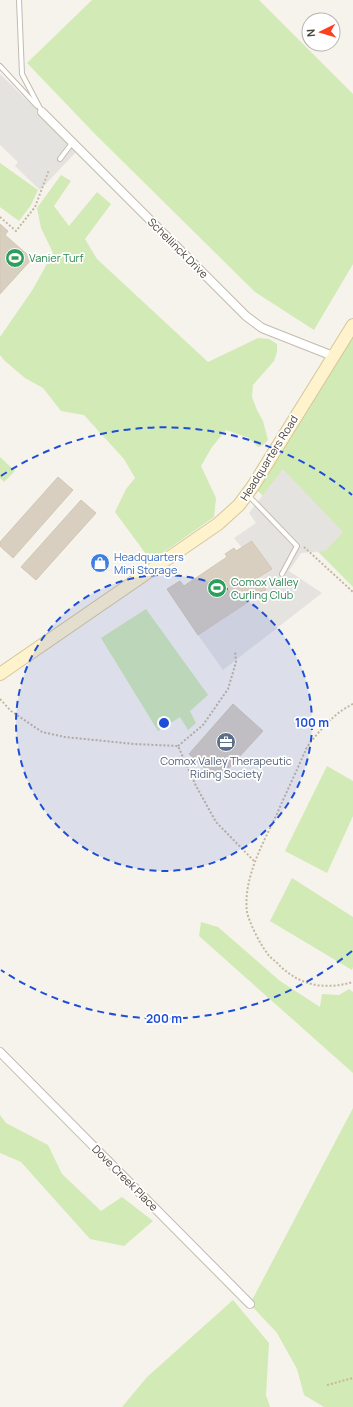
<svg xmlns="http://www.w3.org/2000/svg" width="353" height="1407" font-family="Manrope,sans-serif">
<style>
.green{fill:#d2eab5}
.parking{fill:#e5e3e0}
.building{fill:#d8cfc1;stroke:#d3c7b4}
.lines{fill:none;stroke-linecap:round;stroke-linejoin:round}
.service-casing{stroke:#c2bbae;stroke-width:6}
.minor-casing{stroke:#c2bbae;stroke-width:10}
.secondary-casing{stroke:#d6c79b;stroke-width:14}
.path{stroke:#c4b79f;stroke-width:2;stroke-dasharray:2 2;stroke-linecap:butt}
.service{stroke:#fff;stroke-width:4}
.minor{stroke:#fff;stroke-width:8}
.secondary{stroke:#fff3cd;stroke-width:12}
.ring{fill:none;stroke:#1d4ed8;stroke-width:2;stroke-dasharray:7 5}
.labels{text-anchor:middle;stroke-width:3.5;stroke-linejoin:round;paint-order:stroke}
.street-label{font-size:11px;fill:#4b4439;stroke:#fff}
.leisure-label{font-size:11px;fill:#27864d;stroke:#fff;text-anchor:start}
.shop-label{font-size:11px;fill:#366cbe;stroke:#fff;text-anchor:start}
.service-label{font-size:11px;fill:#4e5e75;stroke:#fff}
.centre{fill:#1d4ed8;stroke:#fff;stroke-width:2}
.ring-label{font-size:12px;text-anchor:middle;font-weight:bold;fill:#1d4ed8;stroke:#fff;stroke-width:3.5;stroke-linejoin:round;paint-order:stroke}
</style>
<rect width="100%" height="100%" fill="#f6f3ec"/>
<g class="green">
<polygon points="92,0 259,0 353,94 353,264 314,330 255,292 95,134 27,63"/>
<polygon points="0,163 38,190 31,205 19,221 0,207"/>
<polygon points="61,175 71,181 54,206 69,226 97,192 111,204 85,239 97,259 208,362 258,338 269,339 277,344 277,352 274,361 253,385 252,397 257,410 263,421 268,440 263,445 258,447 249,438 226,430 212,447 201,466 216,498 214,517 151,561 115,512 126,489 135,478 124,459 84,415 61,411 43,388 25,378 5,361 0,355 0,337 33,289 53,253 41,228 37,208"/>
<polygon points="353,325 353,587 253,486"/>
<polygon points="0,457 15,471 4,482 0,478"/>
<polygon points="146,609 208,695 190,711 196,723 188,730 180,717 158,731 101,638"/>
<polygon points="327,766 353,781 353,816 327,873 285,851"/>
<polygon points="292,878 353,917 353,967 352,970 270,921"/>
<polygon points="201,922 218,927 280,981 320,1007 322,994 339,995 349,989 353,992 353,1073 199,936"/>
<polygon points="353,1108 353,1407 324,1407 304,1395 297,1369 277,1333 250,1304"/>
<polygon points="0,1115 6,1123 48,1145 62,1174 101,1211 122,1197 153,1221 124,1246 90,1239 21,1162 0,1153"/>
<polygon points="233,1300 269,1343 266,1395 270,1407 122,1407 147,1377"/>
</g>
<g class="parking">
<polygon points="0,74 78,150 40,190 15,166 18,162 0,145"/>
<polygon points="283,469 343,532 325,551 301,553 289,571 322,593 223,670 198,635 265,590 257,578 272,569 253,541 242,548 234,538 256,523 249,513"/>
</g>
<g class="building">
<polygon points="0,224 8,231 5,235 29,256 30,261 0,294"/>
<polygon points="58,477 73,490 13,558 0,546 0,542"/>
<polygon points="81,500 96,513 36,580 21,567"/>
<polygon points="252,541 272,569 257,578 266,590 198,635 167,589 180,581 184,586 227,557 225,554 234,548 236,551"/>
<polygon points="233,704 263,731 218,780 189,754"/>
</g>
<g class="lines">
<defs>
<g id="service">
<polyline points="19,0 22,74 42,112"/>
<polyline points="0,66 37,106"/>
<polyline points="60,159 72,143"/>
<polyline points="249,496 297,546 282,574"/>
</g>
<g id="minor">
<polyline points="42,112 246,316 262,328 333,356"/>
<polyline points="0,1052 250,1304"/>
</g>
<polyline id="secondary" points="0,674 218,524 239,505 253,486 353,325"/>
</defs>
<use href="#service" class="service-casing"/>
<use href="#minor" class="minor-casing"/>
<use href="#secondary" class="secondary-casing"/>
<g class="path">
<polyline points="0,217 16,231 35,207 49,170"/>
<polyline points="304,547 353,592"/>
<polyline points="0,699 11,711 42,732 65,737 134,744 178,746 196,786 216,822 255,862"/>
<path d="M353 704C334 713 319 731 307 747 297 770 286 793 276 816 262 845 243 879 247 912 249 922 260 944 267 953 270 958 276 961 280 966 301 986 325 990 353 982"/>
<polyline points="178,746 203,725 228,689 236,662 235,651"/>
<polyline points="327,1385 353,1378"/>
</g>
<use href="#service" class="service"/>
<use href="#minor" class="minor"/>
<use href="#secondary" class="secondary"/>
</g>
<circle cx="164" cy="723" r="148" fill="#1d4ed8" fill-opacity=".12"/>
<g class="ring">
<circle cx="164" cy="723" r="148"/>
<path d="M352 951A296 296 0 0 1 1 970M1 476A296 296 0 0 1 352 495"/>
</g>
<defs>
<symbol id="stadium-disc" viewBox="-11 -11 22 22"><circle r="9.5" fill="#2e9e5b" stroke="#fff"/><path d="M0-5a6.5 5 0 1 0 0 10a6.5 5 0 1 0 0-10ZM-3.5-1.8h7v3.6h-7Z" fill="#fff"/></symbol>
<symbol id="shop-disc" viewBox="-11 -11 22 22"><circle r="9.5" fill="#3f7fe0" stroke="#fff"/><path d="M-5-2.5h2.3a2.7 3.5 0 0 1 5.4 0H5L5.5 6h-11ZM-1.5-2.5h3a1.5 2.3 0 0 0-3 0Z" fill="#fff"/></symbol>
<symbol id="office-disc" viewBox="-11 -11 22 22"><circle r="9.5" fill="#5c6f8a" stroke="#fff"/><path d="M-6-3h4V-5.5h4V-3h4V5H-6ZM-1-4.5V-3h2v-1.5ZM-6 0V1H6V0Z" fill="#fff"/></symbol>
</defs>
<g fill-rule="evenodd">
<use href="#stadium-disc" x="4" y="247" width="22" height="22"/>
<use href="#shop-disc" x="89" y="552" width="22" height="22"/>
<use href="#stadium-disc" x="206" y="577" width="22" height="22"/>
<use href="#office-disc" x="215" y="731" width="22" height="22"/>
</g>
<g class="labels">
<g class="street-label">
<text transform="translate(178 248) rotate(45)" y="4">Schellinck Drive</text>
<text transform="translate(269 458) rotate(-58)" y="4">Headquarters Road</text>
<text transform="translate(125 1178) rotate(45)" y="4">Dove Creek Place</text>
</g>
<g class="leisure-label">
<text x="29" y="262">Vanier Turf</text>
<text x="231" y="586">Comox Valley<tspan x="231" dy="13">Curling Club</tspan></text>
</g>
<g class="shop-label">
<text x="114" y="561">Headquarters<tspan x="114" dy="13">Mini Storage</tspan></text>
</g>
<g class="service-label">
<text x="226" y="765">Comox Valley Therapeutic<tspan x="226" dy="13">Riding Society</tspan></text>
</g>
</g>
<circle cx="164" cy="723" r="6" class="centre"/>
<g class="ring-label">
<text x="312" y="727">100 m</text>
<text x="164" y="1023">200 m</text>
</g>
<g transform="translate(321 32) rotate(265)"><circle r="19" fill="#ffffff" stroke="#b7b4b0"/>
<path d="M0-3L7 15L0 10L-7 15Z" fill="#fc3f1d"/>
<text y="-6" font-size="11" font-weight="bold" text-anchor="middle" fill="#4b4439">N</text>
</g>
</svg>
